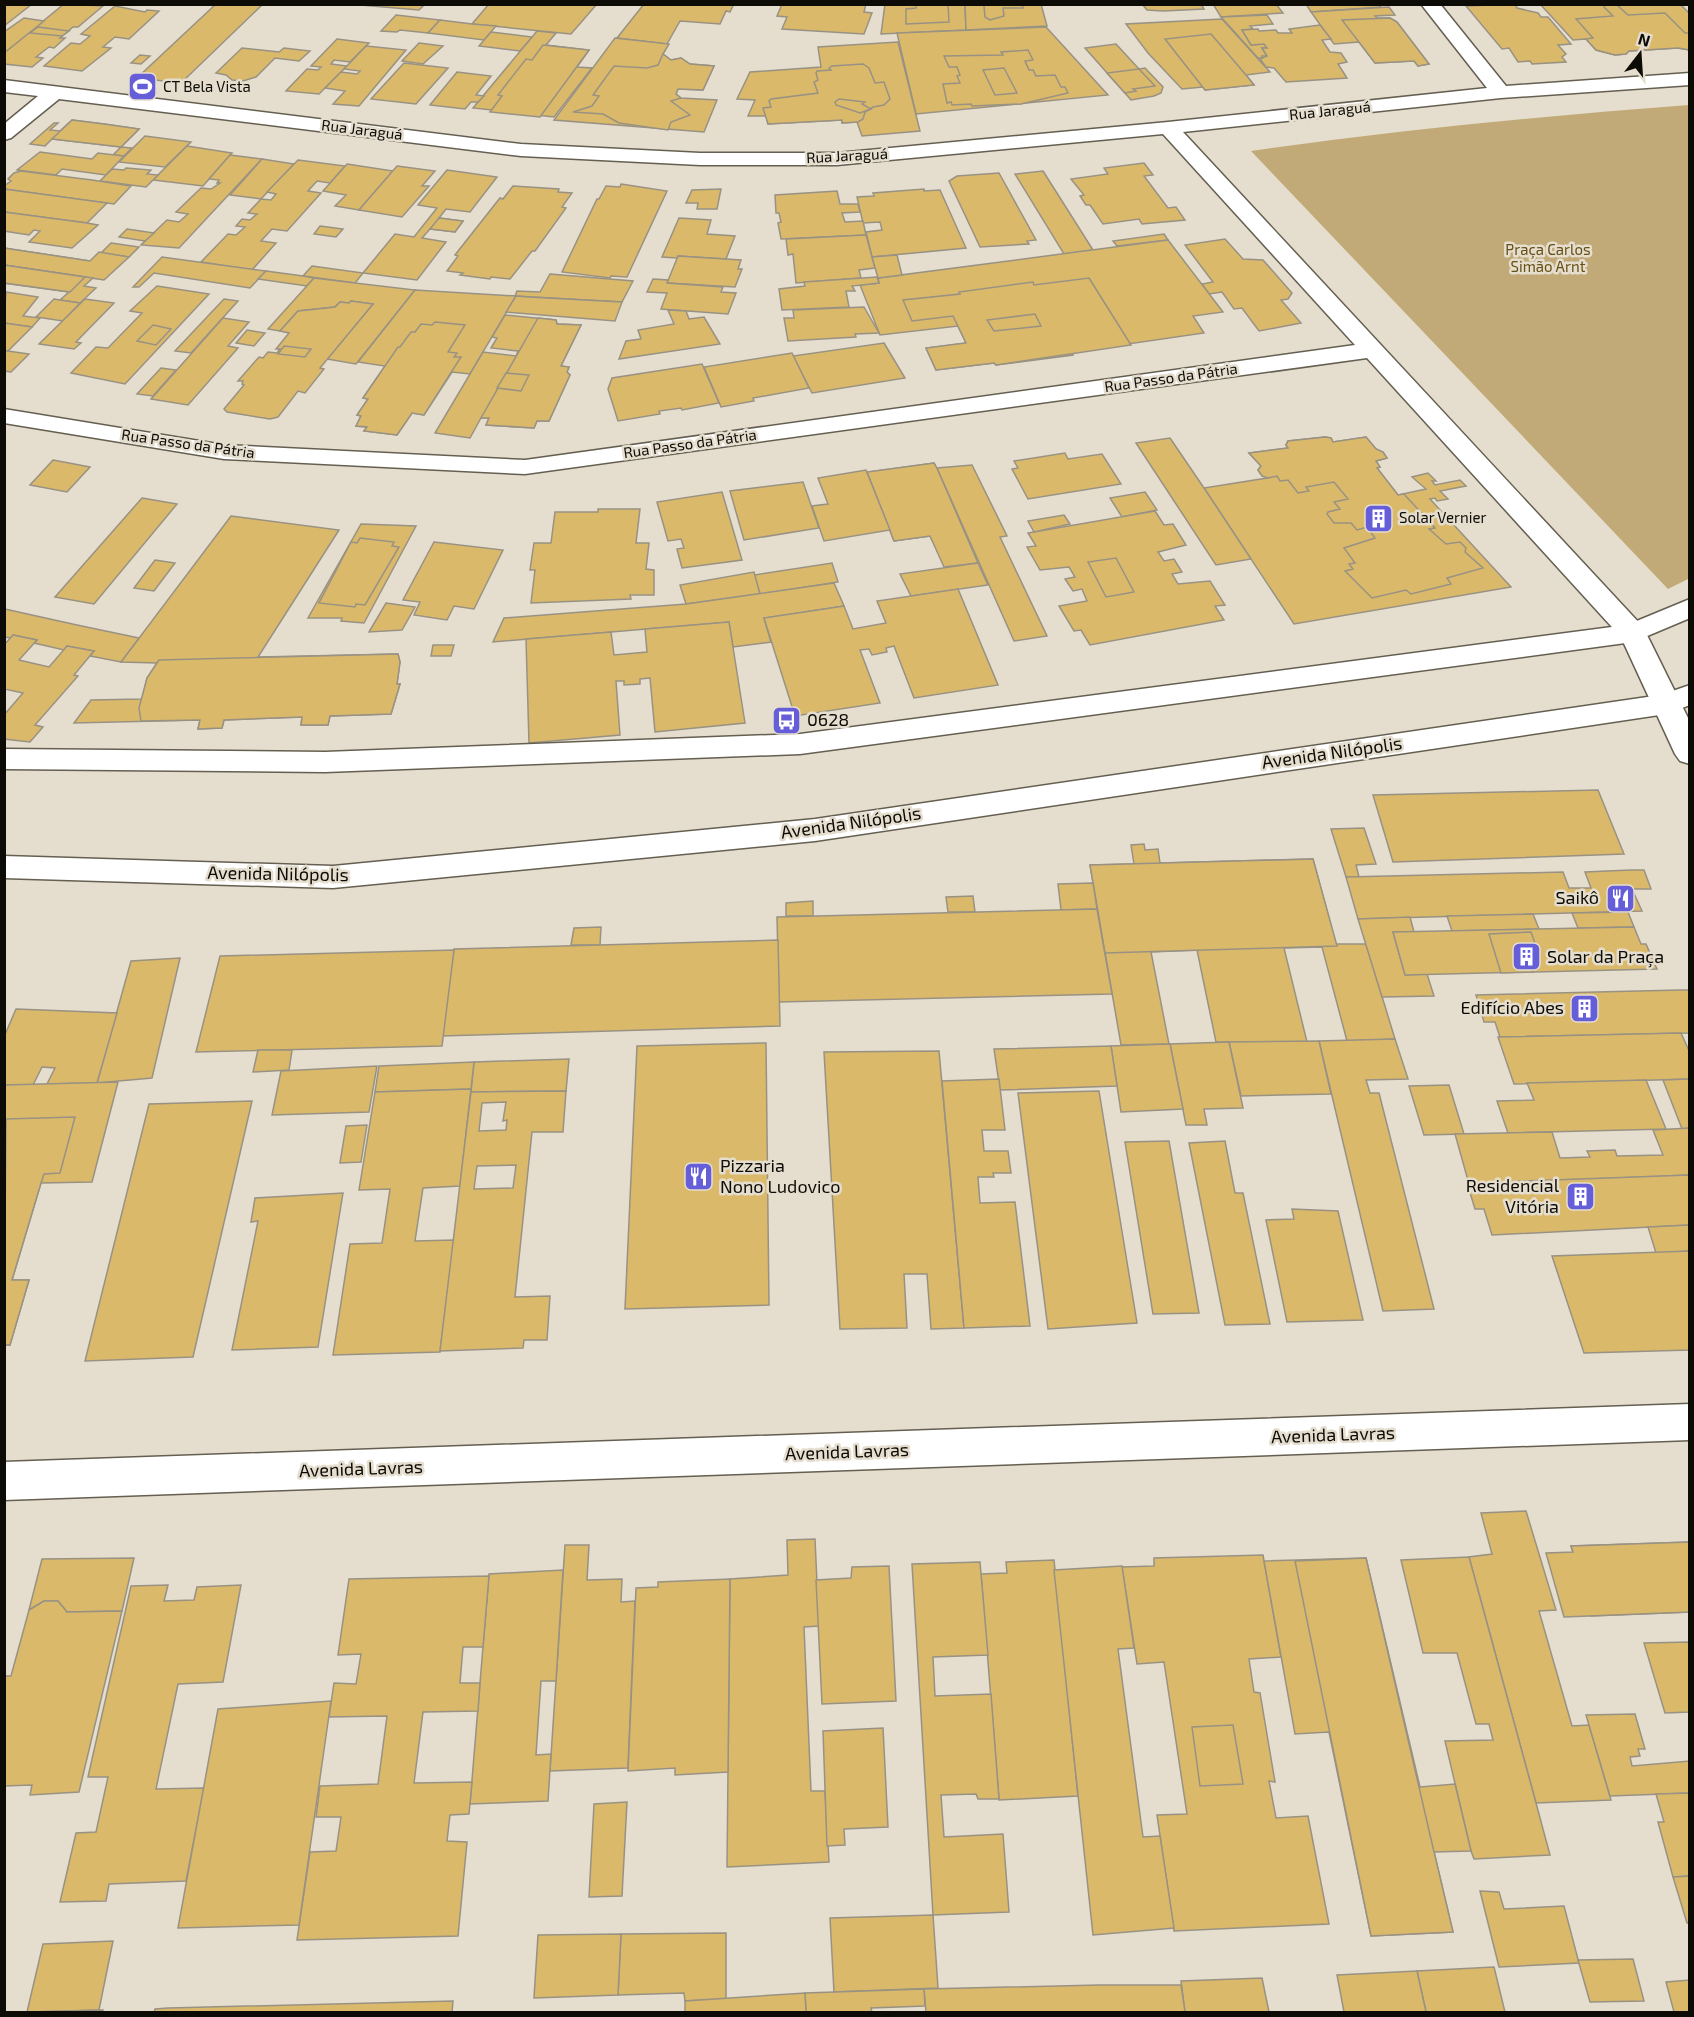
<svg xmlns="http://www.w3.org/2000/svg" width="1694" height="2017" font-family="'Exo 2',sans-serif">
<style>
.green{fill:#c1aa77}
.building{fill:#dab96b;stroke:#999283;stroke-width:1.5;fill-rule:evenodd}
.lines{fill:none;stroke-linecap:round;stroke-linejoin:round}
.minor-casing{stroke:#655f51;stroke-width:3}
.major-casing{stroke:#655f51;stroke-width:3}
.minor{fill:#fff;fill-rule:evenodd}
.major{fill:#fff;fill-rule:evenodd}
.labels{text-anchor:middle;stroke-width:5;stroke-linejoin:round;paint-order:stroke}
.far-poi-label{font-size:15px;fill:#0d0b06;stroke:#e5dece;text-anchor:start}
.far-street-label{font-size:15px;fill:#0d0b06;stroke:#e5dece}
.far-park-label{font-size:15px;fill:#654f12;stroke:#e5dece}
.poi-label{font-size:18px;fill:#0d0b06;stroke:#e5dece;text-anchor:start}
.street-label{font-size:18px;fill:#0d0b06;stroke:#e5dece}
</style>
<rect width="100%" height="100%" fill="#e5dece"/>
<path class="green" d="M1689 105 1690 578 1668 589 1251 151C1397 130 1543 116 1689 105Z"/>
<g class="building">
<polygon points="4,4 32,4 4,26"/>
<polygon points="64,4 103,6 78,27 73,27 60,38 65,38 54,48 49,47 36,57 43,58 32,67 4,64 4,53"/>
<polygon points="216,4 263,4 181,83 137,78"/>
<polygon points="348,4 425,4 419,10"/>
<polygon points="489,4 597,4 571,34 472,24"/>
<polygon points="644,4 734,4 730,12 726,11 720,24 680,21 667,44 617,38"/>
<polygon points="782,4 866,4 864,12 872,13 864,34 782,29 787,17 777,16"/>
<polygon points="885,4 965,4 966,30 881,34"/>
<polygon points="916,4 948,4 949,22 906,24 906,9 916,8"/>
<polygon points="965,4 1041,4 1047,26 966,30"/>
<polygon points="981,4 1023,4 1023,8 1003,8 1004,16 990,20 985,17 984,6"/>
<polygon points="1142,4 1201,4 1204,9 1163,11 1147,10"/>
<polygon points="1213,4 1276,4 1283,13 1221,17"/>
<polygon points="1306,4 1378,4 1381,7 1311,12"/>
<polygon points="1515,4 1517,8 1538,13 1541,17 1548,17 1571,44 1558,45 1566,54 1562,57 1566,62 1532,64 1530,61 1518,62 1509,48 1502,49 1466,6"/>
<polygon points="1540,4 1680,4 1690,14 1690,50 1678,48 1629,51 1626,54 1615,55 1596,50 1586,39 1573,40"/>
<polygon points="1605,4 1617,5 1628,15 1665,13 1685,33 1690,33 1690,50 1678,48 1629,51 1626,54 1615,55 1596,50 1586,39 1593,38 1576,19 1613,16 1604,7"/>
<polygon points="115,6 145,12 147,10 159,11 129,39 115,37 103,47 111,48 82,71 44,66 71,43 80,44 90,36 81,34"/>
<polygon points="1389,7 1395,15 1375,16 1377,18 1390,18 1397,22 1429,64 1418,66 1414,61 1375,63 1359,42 1334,44 1311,12"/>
<polygon points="396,15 440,20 428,33 400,30 397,32 381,31"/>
<polygon points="1267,15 1273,24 1250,26 1253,29 1242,30 1251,45 1264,44 1267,48 1262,48 1267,56 1262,56 1263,58 1258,58 1221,17"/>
<polygon points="24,18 44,21 4,53 4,32"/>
<polygon points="1390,18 1397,22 1429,64 1418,66 1414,61 1375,63 1342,20"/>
<polygon points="1222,19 1270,72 1246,75 1254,85 1205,90 1203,87 1182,89 1148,53 1126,24"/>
<polygon points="440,20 472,24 496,26 484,40 428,33"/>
<polygon points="1320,25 1331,39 1322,40 1330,52 1341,53 1347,62 1338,64 1347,78 1286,82 1274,68 1266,67 1260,59 1267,56 1262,48 1267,48 1264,44 1251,45 1242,30 1258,29 1259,31 1276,30 1278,33 1292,33 1289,29"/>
<polygon points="38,27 69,31 62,36 30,33"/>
<polygon points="1046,27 1108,95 916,114 897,33"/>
<polygon points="537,31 556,33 546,45 589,50 577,67 592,68 554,117 473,108"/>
<polygon points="491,32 532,37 520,51 479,46"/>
<polygon points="1211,34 1246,75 1254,85 1205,90 1165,39"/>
<polygon points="615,38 669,44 663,54 671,60 681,58 690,64 714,66 703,90 678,89 676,94 681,98 717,100 704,132 554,120"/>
<polygon points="337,39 369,43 350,62 334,60 331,64 347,66 319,94 286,91 307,69 318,70 321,67 311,66"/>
<polygon points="898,42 920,131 862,136 857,122 842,123 842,120 768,124 766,116 748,116 755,100 737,99 750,72 821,67 818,47"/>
<polygon points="419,43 443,46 423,64 402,61"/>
<polygon points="1116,44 1139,69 1145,68 1163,87 1161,93 1154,96 1131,100 1085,48"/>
<polygon points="543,45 589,50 540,117 490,112 502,96 498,95 526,59 532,60"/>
<polygon points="366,46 406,50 359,106 333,104 345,91 325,88 341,72 357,74 360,71 344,69"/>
<polygon points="242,48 279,52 284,48 310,51 299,61 275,58 256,77 243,81 232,80 226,75 216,73"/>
<polygon points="1028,50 1033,60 1025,61 1029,70 1033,70 1036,76 1055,75 1061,87 1065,87 1068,93 1021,104 972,106 971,104 952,105 951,102 947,103 943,84 960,83 957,76 960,75 957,67 949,67 944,56 1003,55 1001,52"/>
<polygon points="663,54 671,60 681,58 690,64 714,66 703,90 678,89 676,94 681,98 671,101 690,115 671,122 668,130 619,123 603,114 573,112 592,106 599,96 593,95 614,66 647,68 658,65"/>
<polygon points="140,55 150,56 141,64 131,63"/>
<polygon points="404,63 448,68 416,104 371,99"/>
<polygon points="863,64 869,68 875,83 884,82 890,99 884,105 873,107 865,112 863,119 858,122 842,123 842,120 768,124 763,108 771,107 769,101 771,99 818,93 814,82 818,80 816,73 817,71 831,70 829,68 832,66"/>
<polygon points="1004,68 1017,93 995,95 983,70"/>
<polygon points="1139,69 1155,86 1133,89 1136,91 1125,93 1107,73"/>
<polygon points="457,72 491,76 476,95 484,96 478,102 471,102 465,109 430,105"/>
<polygon points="839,99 865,102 862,104 871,109 860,113 836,105 835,102"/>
<polygon points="72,120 104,124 139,129 121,147 52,139 45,146 30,144 54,123 58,123 50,130 60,131"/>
<polygon points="72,120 104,124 139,129 121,147 52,139"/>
<polygon points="145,136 191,142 165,167 119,162"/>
<polygon points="187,146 232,153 203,186 153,180"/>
<polygon points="121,147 132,148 124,156 113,155"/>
<polygon points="40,152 92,159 98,153 124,156 106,175 62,169 56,175 17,170"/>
<polygon points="230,155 262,159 179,248 141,245 167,220 179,222 188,214 176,212 201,188 211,189 220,183 217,183 219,180 209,179"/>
<polygon points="262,159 294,164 261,199 230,195"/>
<polygon points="298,160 345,166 330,183 317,181 308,191 321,193 287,231 272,229 261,241 276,243 252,270 201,262 228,234 236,235 245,227 236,226 242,219 250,220 257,214 248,213 261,199 271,200 276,194 267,192"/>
<polygon points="1144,163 1153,175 1144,176 1168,208 1176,207 1185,220 1142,224 1139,219 1103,224 1090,205 1086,205 1080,196 1084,195 1071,179 1108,174 1104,168"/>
<polygon points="347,164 393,171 359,210 335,206 346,195 323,191"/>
<polygon points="397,166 435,171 422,186 429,186 402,217 359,210"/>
<polygon points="126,168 151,170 147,174 158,175 146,187 100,181 112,169 124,170"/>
<polygon points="447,170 497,177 470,212 446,209 439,218 463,221 455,232 430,229 422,238 446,242 417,280 363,273 395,234 414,237 437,208 418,205"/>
<polygon points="21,171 92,180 131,186 114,204 4,189 4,186 11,181 8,179 14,173"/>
<polygon points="1043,171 1093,250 1064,254 1015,174"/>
<polygon points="999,173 1036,240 1027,241 1029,244 980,247 949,181 957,176"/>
<polygon points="621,184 667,191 627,277 611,276 610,278 562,272 597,199 599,199 606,186 620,187"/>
<polygon points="513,186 559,189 558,192 572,193 562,207 566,208 535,251 532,251 510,279 491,277 490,279 460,275 463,273 447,271 458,256 455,255 500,198 503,199"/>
<polygon points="4,189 107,203 87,223 4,212"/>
<polygon points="721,189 717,209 697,209 698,203 686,203 692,190"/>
<polygon points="924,189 924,191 940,190 966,248 872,257 866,232 882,230 880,222 863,223 857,197 874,196 873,193"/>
<polygon points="837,191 840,204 858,204 860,212 842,213 845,222 863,221 866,235 781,239 778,223 781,222 779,213 776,213 775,195"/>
<polygon points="4,212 87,223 98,225 72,248 29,242 40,231 34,230 29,235 4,231"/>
<polygon points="439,218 463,221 455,232 430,229"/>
<polygon points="679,218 711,220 707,234 735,236 726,259 678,256 677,258 662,257"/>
<polygon points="320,226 343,229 336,237 314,234"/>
<polygon points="127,229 154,233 145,241 119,237"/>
<polygon points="1164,234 1168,240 1117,246 1113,241"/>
<polygon points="866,235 875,268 859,270 861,278 796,283 793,254 788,255 786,239"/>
<polygon points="1225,239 1243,259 1263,260 1292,293 1288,299 1281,300 1301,323 1259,331 1242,308 1234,309 1222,292 1209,294 1202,284 1213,282 1185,245"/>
<polygon points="1168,240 1223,312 1193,316 1204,333 1072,352 1073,355 996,365 994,363 936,370 926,348 966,343 958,326 880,335 860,285 879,283 878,278"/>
<polygon points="111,243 139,247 129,257 101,253"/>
<polygon points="4,248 90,261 100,262 85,277 4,265"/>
<polygon points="4,248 90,261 99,252 129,257 104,280 4,265"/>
<polygon points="897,255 902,275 878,278 872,257"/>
<polygon points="678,256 741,260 738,269 742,269 735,287 667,283"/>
<polygon points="162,257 169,258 266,271 250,288 154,273 139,287 133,287"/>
<polygon points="4,265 93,278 84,286 96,288 80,303 60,300 69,292 4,283"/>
<polygon points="4,265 85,277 70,292 4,283"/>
<polygon points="312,266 363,273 355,283 303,276"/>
<polygon points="266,271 303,276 314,278 307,286 258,279"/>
<polygon points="550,274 633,281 622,302 515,296 517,291 540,292"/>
<polygon points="877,277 879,283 852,286 855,291 846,291 849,307 782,310 779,289 805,286 804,282"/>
<polygon points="314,278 355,283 415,290 356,364 327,359 373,304 351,301 349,303 340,302 335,307 298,311 280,331 268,329"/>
<polygon points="1089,278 1131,345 996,365 994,363 936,370 926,348 966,343 953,316 912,321 903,300 960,294 959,292 1033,282 1034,285"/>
<polygon points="653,279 668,280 667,283 723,287 721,292 736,293 728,314 661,309 667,293 647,292"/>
<polygon points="157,286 209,294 125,384 71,373 96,347 108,348 142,313 130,311"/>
<polygon points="415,290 516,296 470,374 452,372 424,415 412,413 397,435 364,431 367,427 356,426 361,416 357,415 368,399 363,398 385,366 358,362"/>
<polygon points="6,292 38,297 23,316 40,318 32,327 4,323"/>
<polygon points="516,296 529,297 622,302 615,321 506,312"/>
<polygon points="54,299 60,300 80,303 63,321 36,317"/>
<polygon points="85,299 114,303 76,342 81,343 74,349 39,344"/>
<polygon points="224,299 238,301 191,353 175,351"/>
<polygon points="351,301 373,304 320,368 324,369 305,393 298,391 278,417 270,419 227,412 224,409 244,385 242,384 243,381 238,381 259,357 263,358 268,352 277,353 280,349 276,349 289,333 280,331 298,311 335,307 340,302 349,303"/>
<polygon points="864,307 879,333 855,334 856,337 788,341 784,318 794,318 793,310"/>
<polygon points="668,310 686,311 689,319 704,317 720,344 619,359 626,341 641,339 638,330 674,324"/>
<polygon points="1035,314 1041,326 994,331 987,320"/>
<polygon points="505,315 556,320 557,324 581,325 561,366 569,367 567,372 570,375 549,421 537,421 534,428 486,425 489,418 481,418 470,438 435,433 483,352 516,356 518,351 491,348 497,338 492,337"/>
<polygon points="223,318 249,322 228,346 238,348 188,405 151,399"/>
<polygon points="538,318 556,320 557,324 581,325 561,366 569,367 567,372 570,375 549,421 537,421 534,428 486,425 489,418 481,418"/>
<polygon points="435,322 465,325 448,352 457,353 454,357 461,357 424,415 412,413 397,435 364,431 367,427 356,426 361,416 357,415 368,399 363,398 398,347 400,347 411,332 415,332 421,324 432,325"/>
<polygon points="4,323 32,327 8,351 4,351"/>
<polygon points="153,325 171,329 156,345 137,341"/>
<polygon points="247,330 265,333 254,346 236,343"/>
<polygon points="884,343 905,378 812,393 793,356"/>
<polygon points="284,346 311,349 305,357 278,354"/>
<polygon points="4,351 8,351 29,354 11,372 4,371"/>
<polygon points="792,353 809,388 753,398 754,401 721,407 704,367"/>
<polygon points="702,364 719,403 682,410 681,408 659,411 660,414 618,421 608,389 612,378"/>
<polygon points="161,368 176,370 153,396 137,394"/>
<polygon points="506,373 529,375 521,391 497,388"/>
<polygon points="1325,437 1331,438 1333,442 1366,437 1376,449 1383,452 1387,458 1376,461 1380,467 1377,468 1398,495 1426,489 1412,477 1428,473 1436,481 1432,481 1435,485 1460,480 1466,486 1440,491 1448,499 1437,501 1435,498 1430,499 1511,587 1294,624 1204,488 1267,478 1260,473 1258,470 1261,466 1249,453 1288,448 1286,445 1288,441"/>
<polygon points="1325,437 1331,438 1333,442 1366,437 1376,449 1383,452 1387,458 1376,461 1380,467 1377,468 1398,495 1404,494 1435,528 1429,529 1446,544 1460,542 1466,548 1465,552 1483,568 1447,578 1451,584 1411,594 1406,590 1372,598 1345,571 1353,569 1349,564 1355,563 1344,548 1375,538 1367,527 1357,530 1351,523 1334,523 1327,514 1328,512 1340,509 1334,502 1348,499 1334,482 1306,487 1309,491 1298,493 1288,480 1280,481 1277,476 1268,478 1262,476 1258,470 1261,466 1249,453 1288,448 1286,445 1288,441"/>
<polygon points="1170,438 1204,488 1251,559 1216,565 1136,443"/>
<polygon points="1065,453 1068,459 1102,454 1121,484 1028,499 1012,469 1018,468 1014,461"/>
<polygon points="53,460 90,467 67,492 30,485"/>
<polygon points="934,463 965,533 952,535 954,539 933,542 930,536 894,541 867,472"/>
<polygon points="934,463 937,468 978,563 944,567 930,536 894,541 867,472"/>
<polygon points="972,465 1007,536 1000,537 1047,636 1014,641 937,468"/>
<polygon points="866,470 890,530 824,541 812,506 828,504 818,478"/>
<polygon points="803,482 819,528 744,540 730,491"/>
<polygon points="722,492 742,560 682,568 677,549 684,548 681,539 668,541 657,502"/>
<polygon points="1145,492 1157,510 1122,517 1110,498"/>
<polygon points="142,498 177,504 94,604 55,597"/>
<polygon points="598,509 640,509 636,543 649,543 646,569 654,570 654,595 630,595 631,599 531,603 535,570 530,570 534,543 551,543 555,512 598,512"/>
<polygon points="1155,511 1164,525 1173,524 1186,545 1158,552 1164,561 1174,559 1182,572 1172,574 1178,584 1210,581 1225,605 1215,606 1224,620 1090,645 1081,630 1074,631 1059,606 1087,601 1082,589 1073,591 1065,579 1075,577 1069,567 1040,570 1027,547 1036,546 1028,533"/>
<polygon points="1064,515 1070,524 1034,532 1028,521"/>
<polygon points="231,516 339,530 258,657 398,654 400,662 397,684 400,684 391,714 330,716 328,725 301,725 302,717 224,720 222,728 198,729 200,720 74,723 91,700 142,699 147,678 157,663 121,662"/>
<polygon points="361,524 416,526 364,623 341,621 342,618 308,618"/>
<polygon points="360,538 394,542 392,546 399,547 365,605 356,604 355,607 319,603 351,542 357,543"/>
<polygon points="434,542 503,550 474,609 454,606 447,620 414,615 420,602 403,600"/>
<polygon points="1116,558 1134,592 1106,597 1088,562"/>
<polygon points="155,560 175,563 154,591 134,588"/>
<polygon points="832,563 838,582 760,594 754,575"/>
<polygon points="978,563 988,585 911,596 900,574"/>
<polygon points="754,572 760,594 686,604 680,585"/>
<polygon points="834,583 844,606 764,618 771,642 733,647 729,622 493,642 504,618 686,604"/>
<polygon points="958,589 998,685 914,698 894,646 886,648 887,652 872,655 869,649 860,650 880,703 795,716 764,618 844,606 853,629 886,623 877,601"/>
<polygon points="386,603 415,607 402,630 369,632"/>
<polygon points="5,609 77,625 139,638 121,662 90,656 94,651 67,646 64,650 34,643 37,640 13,635 11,638 4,637"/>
<polygon points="729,622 745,723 655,732 650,678 640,679 640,684 624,685 624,681 616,681 620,735 529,743 526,639 611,632 614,655 647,652 645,629"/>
<polygon points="13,635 37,640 19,660 49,667 67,646 94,651 74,675 78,676 35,725 43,727 30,742 4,739 4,715 23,693 4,689 4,645"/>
<polygon points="433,645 454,645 451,656 431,656"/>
<polygon points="398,654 400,662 397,684 400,684 391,714 330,716 328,725 301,725 302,717 224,720 222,728 198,729 200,720 141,721 139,708 147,678 159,660"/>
<polygon points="1598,790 1624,854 1393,862 1373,795"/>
<polygon points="1364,828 1376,864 1356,865 1359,877 1346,877 1331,829"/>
<polygon points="1144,844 1145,850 1158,849 1160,863 1313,859 1336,944 1366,944 1395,1039 1347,1041 1322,947 1284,948 1307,1042 1216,1042 1197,950 1151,952 1169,1044 1121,1045 1090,865 1134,864 1131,845"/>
<polygon points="1313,859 1337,946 1105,953 1090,865"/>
<polygon points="1631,870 1644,870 1651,889 1632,889 1642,911 1358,919 1346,877 1563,872 1569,888 1591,888 1585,872"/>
<polygon points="1093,883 1097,909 1061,910 1058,884"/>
<polygon points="973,896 975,912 948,912 946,897"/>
<polygon points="813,901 813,916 786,916 786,903"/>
<polygon points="1097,909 1112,994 779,1002 777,917"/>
<polygon points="1628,912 1634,927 1578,928 1572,913"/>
<polygon points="1533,914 1539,929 1452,931 1447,916"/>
<polygon points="1410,917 1414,932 1393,932 1405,975 1427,974 1434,996 1382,997 1358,919"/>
<polygon points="601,927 600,945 571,945 574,928"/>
<polygon points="1634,927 1641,944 1646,944 1657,969 1405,975 1393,932"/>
<polygon points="1531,932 1537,949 1525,950 1533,972 1501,973 1489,934"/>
<polygon points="778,940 780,1026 442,1036 454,949"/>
<polygon points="454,950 442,1046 196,1052 220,956"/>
<polygon points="180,958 152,1078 97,1083 131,961"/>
<polygon points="1680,990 1690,990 1690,1033 1500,1037 1495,1022 1484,1022 1476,995"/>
<polygon points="16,1009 117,1013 97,1083 47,1084 55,1068 42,1067 33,1085 4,1085 4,1037"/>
<polygon points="1681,1033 1690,1053 1690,1079 1514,1084 1498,1037"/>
<polygon points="1395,1039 1408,1079 1366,1080 1370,1093 1379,1093 1434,1309 1383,1311 1319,1041"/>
<polygon points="1319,1041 1331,1094 1241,1096 1229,1042"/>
<polygon points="1229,1042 1243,1108 1204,1109 1207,1125 1186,1125 1170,1044"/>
<polygon points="766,1043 769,1305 625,1309 637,1046"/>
<polygon points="1170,1044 1183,1109 1121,1112 1111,1046"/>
<polygon points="1111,1046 1117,1086 1000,1090 994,1049"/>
<polygon points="258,1050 292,1050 289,1070 253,1072"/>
<polygon points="939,1051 964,1328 931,1329 927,1274 904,1274 907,1328 840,1329 824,1052"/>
<polygon points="569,1059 566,1091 471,1092 474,1062"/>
<polygon points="474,1062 471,1089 375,1092 379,1066"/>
<polygon points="377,1066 369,1112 272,1115 281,1071"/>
<polygon points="999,1079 1005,1130 982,1130 984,1151 1008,1151 1011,1173 993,1173 994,1177 978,1177 980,1203 1015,1202 1030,1326 964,1328 942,1081"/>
<polygon points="1690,1079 1690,1128 1682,1129 1663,1080"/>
<polygon points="1646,1080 1666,1129 1508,1133 1497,1101 1534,1100 1527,1083"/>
<polygon points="118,1082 92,1182 41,1183 12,1280 29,1280 10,1345 4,1345 4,1085"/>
<polygon points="1449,1085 1464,1134 1424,1135 1409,1086"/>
<polygon points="471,1089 460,1186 423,1188 415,1241 454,1240 440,1352 333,1355 350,1244 382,1243 390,1189 359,1190 375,1092"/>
<path d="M566 1091 563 1132H532L515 1297 550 1296 547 1340H524L523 1348 440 1351 471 1092ZM506 1102 503 1121 507 1120 506 1130 479 1131 482 1103ZM516 1165 513 1188 474 1189 477 1166Z"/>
<polygon points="1099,1091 1137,1323 1048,1329 1018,1093"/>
<polygon points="252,1101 193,1357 85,1361 149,1104"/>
<polygon points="75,1117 60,1173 44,1174 41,1183 12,1280 29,1280 10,1345 4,1345 6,1119"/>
<polygon points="367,1125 361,1162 340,1163 346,1126"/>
<polygon points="1690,1128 1690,1175 1469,1184 1455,1134 1552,1132 1560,1158 1590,1157 1587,1151 1615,1150 1617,1156 1663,1155 1653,1130"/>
<polygon points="1169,1141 1199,1313 1153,1314 1125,1142"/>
<polygon points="1225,1141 1235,1193 1243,1193 1270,1324 1225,1325 1189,1143"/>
<polygon points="1690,1175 1690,1225 1492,1235 1484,1209 1475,1209 1467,1183"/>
<polygon points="343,1193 318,1347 232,1350 258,1221 251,1222 255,1198"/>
<polygon points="1292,1209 1338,1211 1363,1320 1287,1322 1266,1220 1294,1219"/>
<polygon points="1690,1225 1690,1251 1656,1253 1648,1227"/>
<polygon points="1690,1251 1690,1350 1584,1353 1552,1256"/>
<polygon points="1526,1511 1556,1610 1539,1611 1572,1726 1589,1725 1611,1800 1536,1803 1469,1557 1492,1554 1481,1513"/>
<polygon points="815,1539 819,1626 804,1627 811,1791 825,1791 829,1862 727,1867 730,1579 788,1575 787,1540"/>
<polygon points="1690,1542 1690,1612 1591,1616 1571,1546"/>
<polygon points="1690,1542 1690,1612 1564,1617 1546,1553 1573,1552 1571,1546"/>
<polygon points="565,1545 589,1545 587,1580 622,1579 621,1602 635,1601 628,1768 550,1771"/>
<polygon points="1263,1555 1281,1657 1249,1659 1254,1692 1260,1693 1275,1782 1269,1781 1276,1818 1308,1816 1329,1924 1174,1931 1157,1815 1187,1814 1164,1662 1137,1664 1122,1567 1154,1566 1154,1558"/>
<polygon points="1469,1557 1536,1803 1550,1855 1474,1859 1471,1851 1445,1741 1493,1740 1489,1724 1476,1724 1457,1653 1423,1653 1401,1560"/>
<polygon points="134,1558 122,1611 67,1612 58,1601 44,1601 29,1610 42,1559"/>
<polygon points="1366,1558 1420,1787 1455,1784 1471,1851 1434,1852 1453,1932 1371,1936 1329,1732 1295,1734 1264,1561"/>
<polygon points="1366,1558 1431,1839 1453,1932 1371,1936 1295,1561"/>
<polygon points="1054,1560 1078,1796 999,1800 981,1574 1007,1573 1006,1562"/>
<polygon points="980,1562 988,1655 933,1657 935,1696 991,1694 999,1799 978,1799 976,1794 941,1795 944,1837 1003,1834 1009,1912 933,1915 912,1564"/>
<polygon points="889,1566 896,1701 822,1704 816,1580 851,1578 852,1567"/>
<polygon points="1122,1566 1134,1648 1118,1649 1143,1837 1160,1836 1174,1928 1093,1935 1054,1570"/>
<polygon points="563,1570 556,1681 541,1681 536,1755 551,1754 548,1801 470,1804 489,1574"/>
<polygon points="489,1576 483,1647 463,1647 460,1683 480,1683 478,1711 423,1712 414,1783 472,1782 469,1814 450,1815 447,1841 467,1842 458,1936 297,1940 310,1852 336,1851 341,1817 316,1817 320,1786 378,1784 387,1716 329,1717 334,1683 356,1684 361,1654 338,1655 349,1579"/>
<polygon points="730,1579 728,1772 675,1775 675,1768 628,1771 636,1588 658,1587 658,1582"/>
<polygon points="168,1585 164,1601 194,1600 197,1587 241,1585 223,1682 178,1684 156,1789 204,1788 186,1881 109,1884 106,1901 60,1902 76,1833 96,1832 108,1777 88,1777 131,1586"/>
<polygon points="44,1601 58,1601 67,1612 122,1611 79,1792 30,1795 32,1785 4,1786 4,1676 11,1676 29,1610"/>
<polygon points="1690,1642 1690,1712 1665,1713 1644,1643"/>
<polygon points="331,1701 299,1925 178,1928 218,1709"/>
<polygon points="1635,1714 1645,1749 1638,1749 1640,1756 1630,1757 1632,1766 1690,1761 1690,1793 1610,1796 1586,1715"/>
<polygon points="1233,1725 1243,1784 1200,1786 1192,1727"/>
<polygon points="883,1728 888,1827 844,1829 845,1845 827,1846 823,1731"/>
<polygon points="1690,1793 1690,1876 1673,1877 1658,1822 1664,1822 1656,1794"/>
<polygon points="627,1802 622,1896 589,1897 594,1804"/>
<polygon points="1690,1876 1690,1923 1687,1923 1673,1877"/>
<polygon points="1480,1891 1499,1892 1504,1909 1564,1906 1579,1963 1499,1967"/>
<polygon points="933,1915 938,1988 834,1992 830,1918"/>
<polygon points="726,1933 726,1999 685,2001 684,1993 618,1995 621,1934"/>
<polygon points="621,1934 618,1995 534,1998 538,1935"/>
<polygon points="113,1941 99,2010 27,2012 43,1944"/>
<polygon points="1633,1959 1644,2001 1590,2002 1578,1960"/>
<polygon points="1494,1967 1505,2012 1426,2012 1417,1971"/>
<polygon points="1417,1971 1426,2012 1344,2012 1337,1975"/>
<polygon points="1262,1978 1269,2012 1185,2012 1181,1981"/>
<polygon points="1690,1980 1690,2012 1674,2012 1666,1982"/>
<polygon points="1099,1985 1181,1985 1185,2012 926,2012 924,1989"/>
<polygon points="924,1989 925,2006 871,2008 872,2012 806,2012 805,1993"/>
<polygon points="805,1993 806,2012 685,2012 685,2001"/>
<polygon points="453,2001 452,2012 154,2012 155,2009 168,2008"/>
<polygon points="103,2010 102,2012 29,2012"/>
</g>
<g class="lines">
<defs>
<g id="minor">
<polygon points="1421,4 1440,4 1506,86 1690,73 1690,85 1501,98 1183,132 1643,627 1690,722 1690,764 1680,761 1675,754 1621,637 1367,358 525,474 224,459 4,423 4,409 224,445 525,460 1355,345 1163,134 837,165 700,165 521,156 59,99 11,138 4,140 4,124 38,96 4,92 4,80 521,144 700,153 837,153 1168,122 1487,88"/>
<polygon points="1690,1404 1690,1440 4,1500 4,1462"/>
</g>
<g id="major">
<polygon points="1690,599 1690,618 1633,642 800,754 325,772 4,769 4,749 325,752 800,734 1627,625"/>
<polygon points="1690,685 1690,705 1666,714 815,841 333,888 4,878 4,856 333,866 815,819 1661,695"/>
</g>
</defs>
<use href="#minor" class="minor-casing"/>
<use href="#major" class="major-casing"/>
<use href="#minor" class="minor"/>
<use href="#major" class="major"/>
</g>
<defs>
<symbol id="stadium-square" viewBox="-11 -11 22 22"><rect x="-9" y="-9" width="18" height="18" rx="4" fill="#655ed8" stroke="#e5dece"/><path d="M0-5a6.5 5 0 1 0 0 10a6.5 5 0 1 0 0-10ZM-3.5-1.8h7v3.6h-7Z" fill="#fff"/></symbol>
<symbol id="building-square" viewBox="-11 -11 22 22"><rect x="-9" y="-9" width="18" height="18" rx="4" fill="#655ed8" stroke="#e5dece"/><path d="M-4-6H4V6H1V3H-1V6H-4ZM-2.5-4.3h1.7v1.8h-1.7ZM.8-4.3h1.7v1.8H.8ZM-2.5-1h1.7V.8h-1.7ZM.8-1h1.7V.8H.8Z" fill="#fff"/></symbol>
<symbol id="bus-square" viewBox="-11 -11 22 22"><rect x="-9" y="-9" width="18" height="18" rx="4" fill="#655ed8" stroke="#e5dece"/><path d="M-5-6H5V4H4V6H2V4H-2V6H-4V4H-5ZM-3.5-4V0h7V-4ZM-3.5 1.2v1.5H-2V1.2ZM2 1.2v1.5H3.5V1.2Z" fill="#fff"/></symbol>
<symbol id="restaurant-square" viewBox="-11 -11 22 22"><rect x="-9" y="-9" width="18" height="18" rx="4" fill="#655ed8" stroke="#e5dece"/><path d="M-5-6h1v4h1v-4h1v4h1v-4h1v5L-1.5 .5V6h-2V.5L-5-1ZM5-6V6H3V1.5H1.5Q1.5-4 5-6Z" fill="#fff"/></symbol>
</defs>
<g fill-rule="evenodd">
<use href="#stadium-square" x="126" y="70" width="33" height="33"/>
<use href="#building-square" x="1362" y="502" width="33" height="33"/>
<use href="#bus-square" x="770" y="704" width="33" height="33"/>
<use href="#restaurant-square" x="1604" y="882" width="33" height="33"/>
<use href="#building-square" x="1510" y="940" width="33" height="33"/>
<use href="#building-square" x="1568" y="992" width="33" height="33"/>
<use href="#restaurant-square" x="682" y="1160" width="33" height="33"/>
<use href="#building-square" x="1564" y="1180" width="33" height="33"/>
</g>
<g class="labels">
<g class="far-poi-label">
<text x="163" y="92">CT Bela Vista</text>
<text x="1399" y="523">Solar Vernier</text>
</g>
<g class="far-street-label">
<text transform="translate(1330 111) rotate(-6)" y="5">Rua Jaraguá</text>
<text transform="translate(362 130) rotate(7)" y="5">Rua Jaraguá</text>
<text transform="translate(847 156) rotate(-3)" y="5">Rua Jaraguá</text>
<text transform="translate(1171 378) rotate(-8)" y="5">Rua Passo da Pátria</text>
<text transform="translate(188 444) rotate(8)" y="5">Rua Passo da Pátria</text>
<text transform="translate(690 444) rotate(-8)" y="5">Rua Passo da Pátria</text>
</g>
<g class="far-park-label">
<text x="1548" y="255">Praça Carlos<tspan x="1548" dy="17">Simão Arnt</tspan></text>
</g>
<g class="poi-label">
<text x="807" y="726">0628</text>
<text x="1599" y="904" text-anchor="end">Saikô</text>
<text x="1547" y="963">Solar da Praça</text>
<text x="1564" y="1014" text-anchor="end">Edifício Abes</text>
<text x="720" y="1172">Pizzaria<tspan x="720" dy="21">Nono Ludovico</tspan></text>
<text x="1559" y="1192" text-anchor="end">Residencial<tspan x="1559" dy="21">Vitória</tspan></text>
</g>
<g class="street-label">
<text transform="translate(1332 753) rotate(-8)" y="6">Avenida Nilópolis</text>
<text transform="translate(851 823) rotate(-8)" y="6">Avenida Nilópolis</text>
<text transform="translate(278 874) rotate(1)" y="6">Avenida Nilópolis</text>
<text transform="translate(1333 1435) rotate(-2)" y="6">Avenida Lavras</text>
<text transform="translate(847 1452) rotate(-2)" y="6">Avenida Lavras</text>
<text transform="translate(361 1469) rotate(-2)" y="6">Avenida Lavras</text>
</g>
</g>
<rect width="1694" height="2017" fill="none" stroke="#0d0b06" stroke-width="12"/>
<g transform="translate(1640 54) rotate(17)" stroke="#e5dece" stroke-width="4.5" paint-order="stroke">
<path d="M0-4.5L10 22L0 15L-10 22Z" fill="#0d0b06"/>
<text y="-9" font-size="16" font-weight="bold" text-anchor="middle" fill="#0d0b06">N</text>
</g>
</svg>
